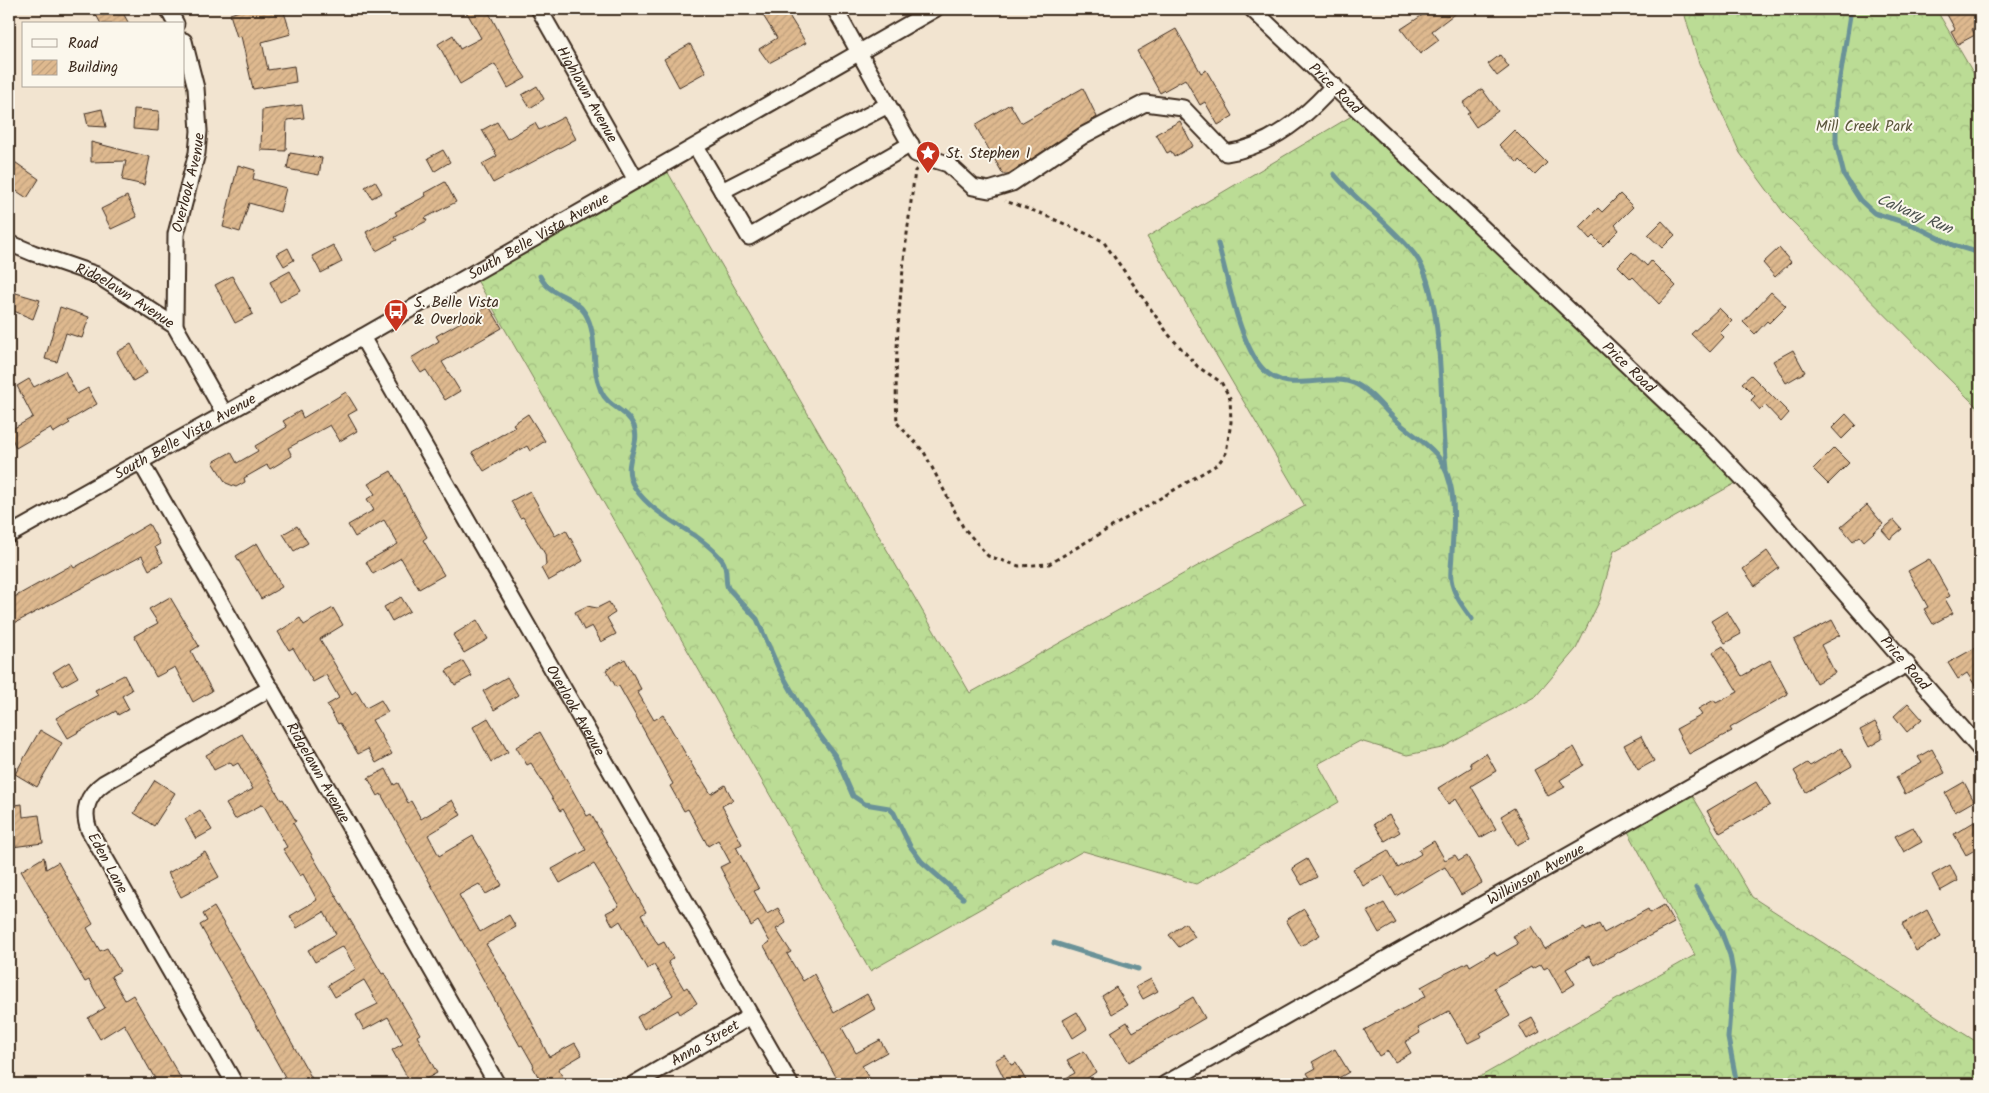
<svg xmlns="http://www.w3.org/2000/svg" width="1989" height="1093" font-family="Kalam,sans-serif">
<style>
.forest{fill:url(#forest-crowns);stroke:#7b835a}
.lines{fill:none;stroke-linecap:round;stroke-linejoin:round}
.stream{stroke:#6a9298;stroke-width:5}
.building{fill:url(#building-hatch);stroke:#3b2a1e}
.minor-casing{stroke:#3b2a1e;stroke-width:19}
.path{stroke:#3b2a1e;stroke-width:3;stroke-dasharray:4 4;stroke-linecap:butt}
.minor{stroke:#fbf7ec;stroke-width:15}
.labels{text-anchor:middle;stroke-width:4;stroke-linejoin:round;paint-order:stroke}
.street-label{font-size:15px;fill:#3b2a1e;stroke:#fbf7ec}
.park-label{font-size:15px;fill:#5b563c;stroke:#fbf7ec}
.poi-label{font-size:15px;fill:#3b2a1e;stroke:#fbf7ec;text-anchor:start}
.water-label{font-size:16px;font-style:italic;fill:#4f5551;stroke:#fbf7ec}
</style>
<defs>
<pattern id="forest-crowns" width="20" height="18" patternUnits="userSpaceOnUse" patternTransform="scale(1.25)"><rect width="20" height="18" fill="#bbdc95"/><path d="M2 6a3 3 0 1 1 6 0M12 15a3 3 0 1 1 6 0" fill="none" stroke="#a2bd80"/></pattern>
<pattern id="building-hatch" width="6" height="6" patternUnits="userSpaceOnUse" patternTransform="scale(1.25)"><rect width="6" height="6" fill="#deb98f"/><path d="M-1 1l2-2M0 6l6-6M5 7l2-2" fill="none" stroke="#bf9f7b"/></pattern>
</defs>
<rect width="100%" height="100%" fill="#f2e4d0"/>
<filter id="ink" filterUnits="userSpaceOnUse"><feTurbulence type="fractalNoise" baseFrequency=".02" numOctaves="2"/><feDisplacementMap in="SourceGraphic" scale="10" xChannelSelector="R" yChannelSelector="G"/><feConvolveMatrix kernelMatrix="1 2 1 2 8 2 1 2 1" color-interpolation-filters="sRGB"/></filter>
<g filter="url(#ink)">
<g class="forest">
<polygon points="1683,9 1936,9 1975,76 1980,74 1980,410 1784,213 1740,153 1699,63"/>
<polygon points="1360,111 1743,479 1614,551 1600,600 1576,649 1536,696 1442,748 1407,755 1360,741 1318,764 1339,802 1196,884 1083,851 870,971 473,273 663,164 970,693 1305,506 1147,237"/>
<polygon points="1688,788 1752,897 1980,1044 1980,1084 1467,1084 1695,955 1624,824"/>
</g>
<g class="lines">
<g class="stream">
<polyline points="1851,9 1836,103 1836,143 1844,175 1860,200 1874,213 1913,225 1953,245 1980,253"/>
<path d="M1334 174C1358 203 1391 224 1415 255 1446 296 1439 414 1446 468"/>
<path d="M1218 244C1228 278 1239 342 1262 368 1288 397 1326 371 1356 384 1372 392 1384 410 1398 422 1410 433 1425 441 1436 454 1458 481 1454 520 1452 552 1452 561 1450 571 1451 579 1453 594 1463 607 1472 619"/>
<path d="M540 276C549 296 573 294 585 313 599 336 590 366 601 391 608 407 627 410 634 426 642 447 619 463 635 488 656 520 699 530 722 560 729 570 724 579 728 588L757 619 778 667 807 718 836 757 853 796 865 804 889 808 894 813 910 846 922 862 963 898"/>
<polyline points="1696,888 1721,931 1730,955 1733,972 1728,1038 1737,1084"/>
<polyline points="1054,943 1138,969"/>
</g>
</g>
<g class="building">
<polygon points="93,9 121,9 129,24 101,24"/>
<polygon points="246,9 283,9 291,34 262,42 268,70 294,66 296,82 253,89 241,36 237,37 230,14"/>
<polygon points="465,9 487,9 515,62 526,78 508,88 495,64 460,84 438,44 453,35 460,49 481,38"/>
<polygon points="759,9 785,9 806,43 769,63 759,49 777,38"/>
<polygon points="1432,9 1461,9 1432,31 1439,40 1420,54 1401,29"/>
<polygon points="1944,9 1971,9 1980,25 1972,29 1975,35 1958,44 1951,31 1955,29"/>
<polygon points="1176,29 1201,73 1206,70 1233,116 1218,125 1205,102 1200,105 1185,79 1160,93 1137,51"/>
<polygon points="690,44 706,72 679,87 664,59"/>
<polygon points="1500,55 1509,67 1497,76 1488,64"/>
<polygon points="537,86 544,99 530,108 522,95"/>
<polygon points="1083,88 1097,117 1008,174 1003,174 975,125 1010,104 1021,123"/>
<polygon points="1482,89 1498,111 1476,127 1467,114 1470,112 1463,103"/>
<polygon points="302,105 304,118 287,120 286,151 261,150 262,110"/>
<polygon points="102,109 106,127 88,126 85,113"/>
<polygon points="134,109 159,111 158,131 133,129"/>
<polygon points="564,117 576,139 493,183 482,164 497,156 482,130 497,122 507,139 535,123 539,130"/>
<polygon points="1180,121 1193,146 1174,157 1171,151 1167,153 1156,134"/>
<polygon points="1514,130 1547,163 1535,175 1520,160 1518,163 1499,145"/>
<polygon points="91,142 150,157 144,185 122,180 126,161 91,162"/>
<polygon points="443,150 450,162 435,171 428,158"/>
<polygon points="290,153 322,158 319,175 287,169"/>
<polygon points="9,158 39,179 27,198 9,186"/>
<polygon points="238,165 255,170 253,179 286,188 280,212 249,203 240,232 223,227"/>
<polygon points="375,181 382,193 372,198 365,187"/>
<polygon points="445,182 456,202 425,218 427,221 395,237 397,240 376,251 366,232 397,215 395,212 426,196 425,193"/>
<polygon points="1620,194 1633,207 1615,225 1619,230 1603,246 1593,236 1590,239 1579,227 1598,208 1602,212"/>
<polygon points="127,196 137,217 111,229 101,209"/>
<polygon points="1662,221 1675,235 1662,248 1648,235"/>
<polygon points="333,245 342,262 321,273 312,256"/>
<polygon points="288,248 294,260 284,266 277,254"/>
<polygon points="1779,248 1791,262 1775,277 1763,263"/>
<polygon points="1632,252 1647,266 1651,261 1676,286 1659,304 1633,277 1631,279 1618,266"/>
<polygon points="290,271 301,291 280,302 270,282"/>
<polygon points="232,276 253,314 235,323 215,285"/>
<polygon points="9,291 40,300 33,319 9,309"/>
<polygon points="1771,292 1786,306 1769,323 1767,321 1755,334 1743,322"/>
<polygon points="489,306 502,328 442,362 460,391 445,400 426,370 421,373 411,358 439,341 436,336"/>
<polygon points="60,307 89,317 82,338 66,333 57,362 45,359"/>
<polygon points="1719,308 1732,321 1720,333 1724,337 1710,352 1691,334"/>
<polygon points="131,344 147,373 133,381 117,352"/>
<polygon points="1793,350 1805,372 1786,383 1773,361"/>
<polygon points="65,371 77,394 88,388 97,404 68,421 70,423 53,433 50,428 16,448 9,431 33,417 17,386 29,379 34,387"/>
<polygon points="1751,375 1789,413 1781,422 1765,405 1760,410 1751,400 1755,396 1742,383"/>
<polygon points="346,392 357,410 348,415 357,431 340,441 330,425 288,448 292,456 270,469 267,465 244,478 245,482 236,487 226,483 213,462 231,452 237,463 258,451 255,446 287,427 283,421 300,411 303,418"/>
<polygon points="528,414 545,441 530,451 527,446 484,471 472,452 515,427 513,424"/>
<polygon points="1846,414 1856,425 1842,439 1832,428"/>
<polygon points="1834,448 1849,463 1828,484 1813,469"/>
<polygon points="391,471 427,537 423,540 444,575 419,589 401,558 373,574 366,562 398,544 384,520 355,537 348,525 374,510 367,499 375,494 368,484"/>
<polygon points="530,491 555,536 566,530 583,561 548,581 541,568 546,565 545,554 523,517 520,518 511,501"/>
<polygon points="1867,505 1883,524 1864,541 1860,536 1853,541 1841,527"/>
<polygon points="1894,520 1902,529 1890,539 1882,530"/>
<polygon points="149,524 160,544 155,547 163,562 149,570 142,556 9,626 9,600 72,565 74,568"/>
<polygon points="297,526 308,543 294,551 283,534"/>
<polygon points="257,543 282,587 261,599 236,556"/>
<polygon points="1767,551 1779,568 1755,586 1743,569"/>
<polygon points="1929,559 1950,596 1945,599 1953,613 1933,624 1924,609 1928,607 1908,571"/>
<polygon points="170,597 199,646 191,651 212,691 193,702 175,667 156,677 134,636 158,623 149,609"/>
<polygon points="401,597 410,611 392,621 384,607"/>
<polygon points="609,602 615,613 607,618 616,634 601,642 592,626 584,630 575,612 587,606 597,608"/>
<polygon points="333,608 343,625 320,639 352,694 356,691 366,708 381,700 388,712 372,720 392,754 376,763 368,749 358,754 340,723 338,724 327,705 339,698 326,675 313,682 293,648 289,650 278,632 300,618 304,625"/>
<polygon points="1727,611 1741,634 1725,643 1711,621"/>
<polygon points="477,620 488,639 464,653 453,635"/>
<polygon points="1832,620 1840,635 1821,645 1835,673 1816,683 1794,640"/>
<polygon points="1723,646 1742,676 1770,660 1788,694 1730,728 1732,731 1689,754 1676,729 1702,715 1698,709 1714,700 1716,703 1738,692 1713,652"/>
<polygon points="1975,648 1980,657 1980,693 1967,673 1958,679 1948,663"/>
<polygon points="625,659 641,689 637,691 654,720 663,715 699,777 700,776 711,794 725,785 733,800 722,806 742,844 736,847 759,889 754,891 767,914 778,908 786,923 776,929 791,952 787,954 803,981 814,974 834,1013 867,994 875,1009 842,1028 856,1053 880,1040 887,1052 862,1066 872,1084 840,1084 764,946 770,942 758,921 751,926 720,867 730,862 718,840 708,846 688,809 684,811 670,786 673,784 642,727 619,686 616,687 606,670"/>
<polygon points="463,661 472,676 455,685 446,671"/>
<polygon points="69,662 78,677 62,686 53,672"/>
<polygon points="124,675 132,690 122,696 129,709 118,715 116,711 68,738 56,718 98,695 95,690"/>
<polygon points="507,677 518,695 494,710 483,691"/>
<polygon points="1908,703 1922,719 1907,732 1894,716"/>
<polygon points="488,718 508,752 491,762 473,727"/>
<polygon points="1875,722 1882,734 1882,739 1869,747 1860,730"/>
<polygon points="40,730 62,743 37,787 15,774"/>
<polygon points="540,732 587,816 591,814 646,912 641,915 658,945 664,942 673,958 668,962 684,989 687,987 697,1003 680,1014 678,1010 644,1029 637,1017 673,995 654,965 647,969 620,921 613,926 606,913 619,906 594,864 560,883 552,869 586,850 563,809 560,811 531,763 527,765 516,747"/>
<polygon points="242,734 281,800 283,799 296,821 293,823 382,974 384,973 420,1034 417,1036 437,1073 417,1084 411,1084 392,1050 403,1044 388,1017 364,1030 356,1015 378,1004 364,980 335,997 328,985 356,969 343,946 315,962 308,950 336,934 324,912 297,928 290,916 317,900 303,874 300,876 283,849 287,847 263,804 235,819 226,804 253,789 238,763 233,766 230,762 214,770 206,755"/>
<polygon points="1641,736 1654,761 1638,770 1624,745"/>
<polygon points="1574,747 1584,765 1560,780 1565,787 1548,796 1534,770"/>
<polygon points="1841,748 1852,766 1806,792 1794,771 1807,763 1810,766"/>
<polygon points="1932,749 1945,773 1905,794 1896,777 1922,763 1918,757"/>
<polygon points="1486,753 1496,771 1471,786 1496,829 1480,838 1456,799 1448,804 1438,788 1472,767 1470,763"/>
<polygon points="386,769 394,785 398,783 408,803 411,801 421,819 452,800 461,815 428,835 439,856 473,836 502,885 486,894 479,884 459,895 480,932 509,915 516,927 486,944 525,1008 549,1057 575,1043 582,1055 558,1069 567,1084 542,1084 533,1067 534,1066 522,1045 520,1046 381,794 378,796 368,778"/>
<polygon points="155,780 175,793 154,826 134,813"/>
<polygon points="1756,782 1770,805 1720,833 1707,811"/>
<polygon points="1964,782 1974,801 1955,812 1945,793"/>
<polygon points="22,804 23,817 39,815 43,843 12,847 9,806"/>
<polygon points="1514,808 1530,838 1517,845 1501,816"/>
<polygon points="200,810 212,830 196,839 185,819"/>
<polygon points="1389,815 1400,832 1385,841 1374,824"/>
<polygon points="1974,822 1980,834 1980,847 1966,855 1954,834"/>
<polygon points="1913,827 1922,842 1904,852 1895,836"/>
<polygon points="1434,841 1445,860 1455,855 1459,861 1467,856 1482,883 1461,895 1445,867 1396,896 1384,875 1363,886 1353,869 1388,850 1398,868 1421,854 1419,850"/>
<polygon points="205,852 219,877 181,897 168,873"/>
<polygon points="44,857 46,869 58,862 93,924 87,928 100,951 107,948 120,971 111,976 125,1000 133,995 184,1084 158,1084 124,1024 100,1039 88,1018 105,1008 89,980 85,982 21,871"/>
<polygon points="1307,859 1317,877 1302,885 1292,868"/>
<polygon points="1950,865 1958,881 1940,891 1932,875"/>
<polygon points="1384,903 1396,923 1379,933 1367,912"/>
<polygon points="1664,905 1674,923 1594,965 1589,956 1566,969 1575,984 1562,992 1548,967 1544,969 1541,964 1532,969 1531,967 1494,988 1510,1016 1480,1033 1482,1036 1468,1043 1449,1011 1418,1028 1420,1033 1405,1042 1411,1053 1395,1062 1388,1051 1379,1056 1364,1030 1426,996 1421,987 1439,977 1468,962 1470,966 1494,952 1497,956 1518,944 1513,936 1531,926 1545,949 1584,928 1586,931 1599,924 1604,933 1648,909 1650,913"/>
<polygon points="214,907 251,970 315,1084 289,1084 200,925 207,921 203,914"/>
<polygon points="1304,909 1320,935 1301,946 1286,920"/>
<polygon points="1927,910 1941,937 1916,951 1902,924"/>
<polygon points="1185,923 1195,937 1179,947 1169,935"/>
<polygon points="1151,979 1158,991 1143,999 1136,987"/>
<polygon points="1116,987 1127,1005 1112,1014 1102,996"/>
<polygon points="1193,997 1205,1018 1129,1062 1111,1032 1127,1022 1133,1032"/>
<polygon points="1077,1012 1087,1029 1073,1038 1063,1020"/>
<polygon points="1532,1018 1540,1032 1527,1039 1519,1025"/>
<polygon points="1335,1049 1349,1072 1328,1084 1314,1084 1307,1073 1316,1068 1312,1062"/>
<polygon points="1084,1051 1096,1072 1086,1079 1086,1084 1055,1084 1075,1073 1067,1060"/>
<polygon points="1005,1055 1011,1065 1016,1063 1028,1084 1007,1084 995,1060"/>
</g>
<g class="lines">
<defs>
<g id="minor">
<polyline points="168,9 176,24"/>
<path id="s1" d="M539 9 636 180"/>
<path id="s2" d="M1252 9 1711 445 1768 505 1980 749"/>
<path d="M888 105 916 154 948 164 973 187 989 190 1012 183 1084 135 1145 103 1183 108 1226 153C1269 147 1306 117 1334 85"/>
<polyline points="696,147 722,191 888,105 835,9"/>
<polyline points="722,191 749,237 911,144"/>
<path id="s3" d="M9 243 33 253 97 275 175 326 224 413"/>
<path id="s4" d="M175 326 176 234 197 153 199 131 196 88 184 41"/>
<path id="s5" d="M362 337 790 1084"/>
<path id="s6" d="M140 461 497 1084"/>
<path id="s7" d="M9 535 362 337 935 9"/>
<path d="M235 1084 89 830C82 811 87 795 104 783L271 688"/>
<path id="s8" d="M634 1084 751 1016"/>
<path id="s9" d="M1165 1084 1907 664"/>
</g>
</defs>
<use href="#minor" class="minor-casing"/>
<path class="path" d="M917 169 915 171C904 255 893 339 897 423L924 452 963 527 988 556 1019 566 1049 564 1218 464 1226 453 1231 422 1230 398 1221 382 1198 367 1169 335 1103 241 1040 213 1005 201"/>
<use href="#minor" class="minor"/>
</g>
</g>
<defs>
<symbol id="sight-pin" viewBox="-11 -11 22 30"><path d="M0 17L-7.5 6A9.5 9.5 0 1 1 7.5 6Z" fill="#c8321e" stroke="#fbf7ec"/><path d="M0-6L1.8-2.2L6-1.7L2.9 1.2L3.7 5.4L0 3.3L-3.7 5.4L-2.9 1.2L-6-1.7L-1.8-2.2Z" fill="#fff"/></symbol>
<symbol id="bus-pin" viewBox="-11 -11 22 30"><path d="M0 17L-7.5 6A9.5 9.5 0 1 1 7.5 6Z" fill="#c8321e" stroke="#fbf7ec"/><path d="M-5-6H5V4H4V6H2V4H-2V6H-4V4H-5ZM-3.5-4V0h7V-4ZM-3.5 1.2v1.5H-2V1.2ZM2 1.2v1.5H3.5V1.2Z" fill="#fff"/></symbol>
</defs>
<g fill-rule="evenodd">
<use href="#sight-pin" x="914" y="139" width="28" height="38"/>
<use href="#bus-pin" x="382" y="297" width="28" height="38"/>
</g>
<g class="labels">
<g class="street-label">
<text dy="5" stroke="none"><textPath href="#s2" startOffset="115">Price Road</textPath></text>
<text dy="5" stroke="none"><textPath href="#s1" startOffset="98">Highlawn Avenue</textPath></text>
<text dy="5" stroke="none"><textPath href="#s4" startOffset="145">Overlook Avenue</textPath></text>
<text dy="5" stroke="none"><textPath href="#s7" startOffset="608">South Belle Vista Avenue</textPath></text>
<text dy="5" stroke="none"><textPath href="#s3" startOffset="128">Ridgelawn Avenue</textPath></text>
<text dy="5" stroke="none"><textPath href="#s2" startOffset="520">Price Road</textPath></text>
<text dy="5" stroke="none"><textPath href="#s7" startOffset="202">South Belle Vista Avenue</textPath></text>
<text dy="5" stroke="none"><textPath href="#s2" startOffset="925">Price Road</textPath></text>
<text dy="5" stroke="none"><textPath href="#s5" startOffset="430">Overlook Avenue</textPath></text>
<text dy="5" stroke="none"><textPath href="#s6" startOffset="359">Ridgelawn Avenue</textPath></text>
<text transform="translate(108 863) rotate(61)" y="5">Eden Lane</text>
<text dy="5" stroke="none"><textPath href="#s9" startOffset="426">Wilkinson Avenue</textPath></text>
<text dy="5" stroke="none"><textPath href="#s8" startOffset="82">Anna Street</textPath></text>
</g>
<g class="park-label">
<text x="1864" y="131">Mill Creek Park</text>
</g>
<g class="poi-label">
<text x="946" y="158">St. Stephen I</text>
<text x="414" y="307">S. Belle Vista<tspan x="414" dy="17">&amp; Overlook</tspan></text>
</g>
<g class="water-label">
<text transform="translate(1915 213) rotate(23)" y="6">Calvary Run</text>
</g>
</g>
<rect width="1989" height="1093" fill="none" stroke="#fbf7ec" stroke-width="30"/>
<rect x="15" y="15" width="1959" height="1063" fill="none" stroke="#3b2a1e" stroke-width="2" filter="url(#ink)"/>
<rect x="22" y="22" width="162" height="65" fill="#fbf7ec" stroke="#aea59a"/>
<rect x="32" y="39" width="25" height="8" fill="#fbf7ec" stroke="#aea59a"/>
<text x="68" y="48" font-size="15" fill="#3b2a1e">Road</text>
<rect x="32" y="60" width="25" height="15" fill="url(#building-hatch)" stroke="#aea59a"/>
<text x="68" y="72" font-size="15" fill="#3b2a1e">Building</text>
</svg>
